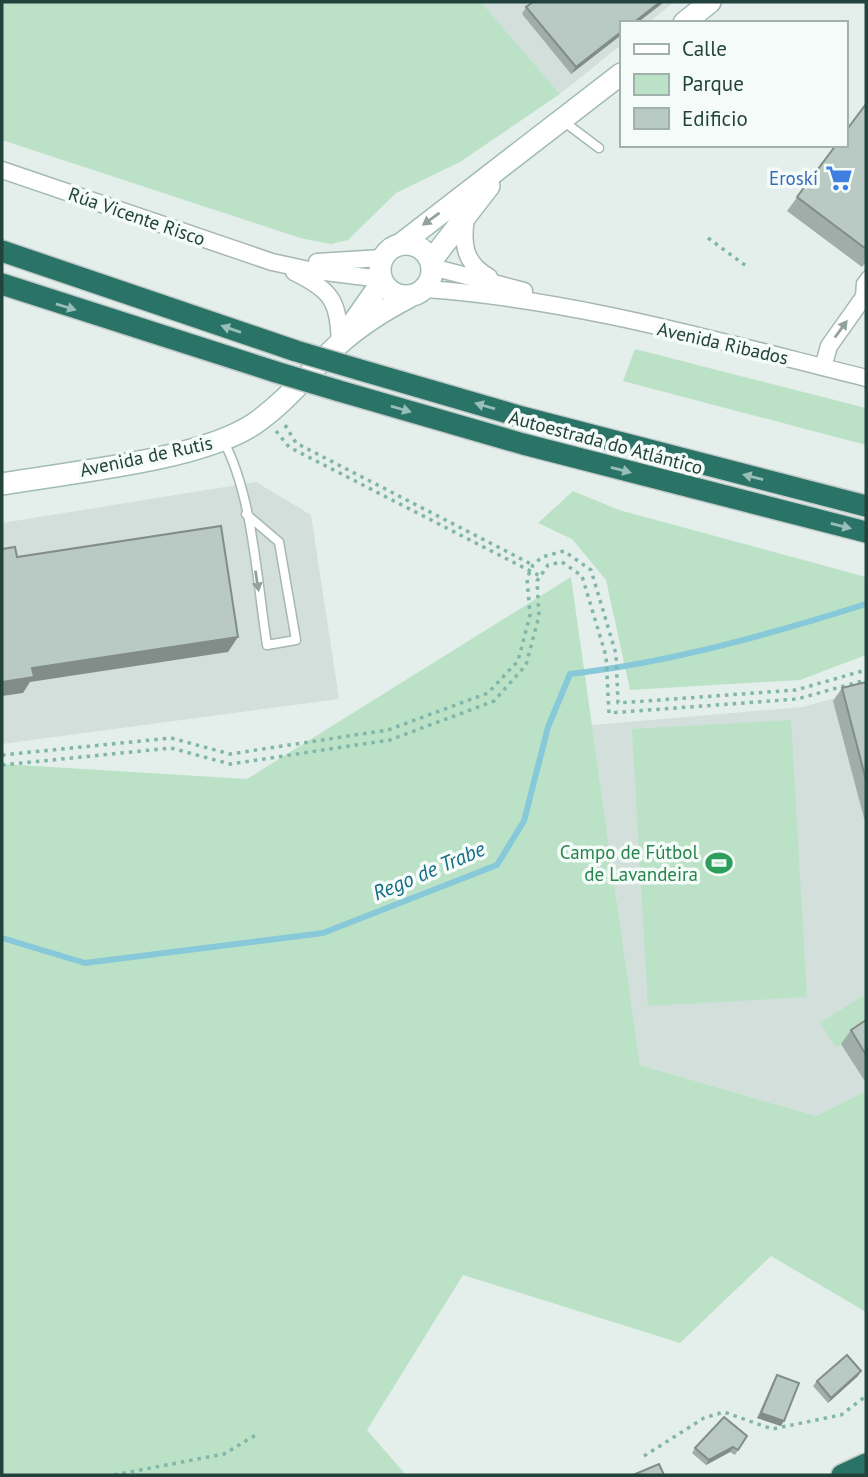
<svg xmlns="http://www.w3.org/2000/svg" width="868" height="1477" font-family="'PT Sans',sans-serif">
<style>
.built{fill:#d2dfda}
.green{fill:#bbe2c7}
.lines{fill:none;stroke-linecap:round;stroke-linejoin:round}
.stream{stroke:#87c8d9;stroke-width:6}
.lane-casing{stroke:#a6b8b3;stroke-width:11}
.street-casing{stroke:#a6b8b3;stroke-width:19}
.secondary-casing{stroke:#a1bcb4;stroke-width:24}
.highway-casing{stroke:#c1cac8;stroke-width:24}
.path{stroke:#81b6a8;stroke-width:3.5;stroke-dasharray:3.5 5;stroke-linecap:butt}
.lane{stroke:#fff;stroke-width:8}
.street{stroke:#fff;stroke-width:16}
.secondary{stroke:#fff;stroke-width:21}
.highway{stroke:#297367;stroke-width:21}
.highway-bridge-casing{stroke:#c1cac8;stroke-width:24;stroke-linecap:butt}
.highway-bridge{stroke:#297367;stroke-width:21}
.wall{fill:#9faea9}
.shaded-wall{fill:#828d89}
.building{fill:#b9cac4;stroke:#828d89;stroke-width:2}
.oneway{fill:#90a19e}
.oneway2{fill:#99beb7}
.labels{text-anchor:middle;stroke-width:7;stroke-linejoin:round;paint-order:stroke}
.shop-label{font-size:19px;fill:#366cbe;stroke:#f5fbf8;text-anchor:end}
.street-label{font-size:19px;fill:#21433c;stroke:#f5fbf8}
.leisure-label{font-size:19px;fill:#27864d;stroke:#f5fbf8;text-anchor:end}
.water-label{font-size:21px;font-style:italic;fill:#136d87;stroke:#f5fbf8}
</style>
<rect width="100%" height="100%" fill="#e4efeb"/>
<g class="built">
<polygon points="481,2 674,2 648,23 621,23 621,45 560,94"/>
<polygon points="256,482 311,515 339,699 2,744 2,523"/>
<polygon points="866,689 866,1091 816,1116 640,1065 592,725 803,707"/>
</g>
<g class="green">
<polygon points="2,2 481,2 560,94 460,162 396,193 348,240 331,244 300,238 2,140"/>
<polygon points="635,349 866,408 866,445 623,381"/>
<polygon points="573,491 619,510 866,577 866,655 800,680 630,690 606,580 572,539 538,523"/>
<polygon points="571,577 640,1065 816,1116 866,1091 866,1312 771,1256 680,1343 463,1275 367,1430 406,1475 2,1475 2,764 247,779"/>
<polygon points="791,720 807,997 648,1006 632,729"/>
<polygon points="866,994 866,1028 836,1047 820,1023"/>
</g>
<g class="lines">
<path class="stream" d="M2 938 85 963 323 933 497 865 524 821 548 727 570 674C672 662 768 635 866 604"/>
<defs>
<g id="lane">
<polyline points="563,121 599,148"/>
<polyline points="860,297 861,283 866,276"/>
<path d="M224 442C253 497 257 582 267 645L296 640 279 542 246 514"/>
</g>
<g id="street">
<polyline points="2,170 272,262 309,270 381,279"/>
<path d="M466 217C462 244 464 263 489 277"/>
<polyline points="317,262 382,258"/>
<polyline points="432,267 524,291"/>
<path d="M294 272C333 291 338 301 340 343"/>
<path d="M425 289C574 299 721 342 866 378"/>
<polyline points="823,367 829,346 866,294"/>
</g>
<g id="secondary">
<polyline points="684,23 710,2"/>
<circle cx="406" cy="270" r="26"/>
<polyline points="401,244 621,74"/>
<polyline points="431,261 489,186"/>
<polyline points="351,326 382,282"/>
<path d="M2 484C70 472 198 461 254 424 286 402 310 371 339 344 360 325 384 310 409 297"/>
</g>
<g id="highway">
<polyline points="2,251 296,351"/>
<polyline points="2,284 276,372"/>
<polyline points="357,369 522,417 866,506"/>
<polyline points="336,390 523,444 866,532"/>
<polyline points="842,1475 866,1464"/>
</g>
</defs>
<use href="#lane" class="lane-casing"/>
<use href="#street" class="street-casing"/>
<use href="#secondary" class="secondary-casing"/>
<use href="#highway" class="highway-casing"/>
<g class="path">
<polyline points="708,238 749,268"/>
<polyline points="285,425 296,443 533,565"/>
<polyline points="276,431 289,447 540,576"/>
<polyline points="2,755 171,738 230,754 388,730 488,693 518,661 530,615 527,578 533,565 542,557 564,551 591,570 616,654 618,703 796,690 866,670"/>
<polyline points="2,765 171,748 230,764 390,740 494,701 526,665 539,616 537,581 548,565 562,562 582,576 606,656 609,713 797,699 866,680"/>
<polyline points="644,1456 704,1418 724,1412 772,1429 841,1415 866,1396"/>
<polyline points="114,1475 224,1454 259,1433"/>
</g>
<use href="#lane" class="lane"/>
<use href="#street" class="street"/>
<use href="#secondary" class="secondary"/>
<use href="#highway" class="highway"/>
<defs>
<g id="highway-bridge">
<polyline points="296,351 357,369"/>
<polyline points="276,372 336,390"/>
</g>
</defs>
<use href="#highway-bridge" class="highway-bridge-casing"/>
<use href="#highway-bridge" class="highway-bridge"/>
</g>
<g class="wall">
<polygon points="664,2 571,74 522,14 526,7"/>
<polygon points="866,104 866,262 862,267 787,211"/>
<polygon points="866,682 866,821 864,818 833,701 842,688"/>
<polygon points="866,1020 866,1083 841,1044 851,1030"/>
<polygon points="777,1375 781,1426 757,1418 774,1380"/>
<polygon points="858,1376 828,1403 813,1386 817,1381"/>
<polygon points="747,1436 735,1455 730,1452 706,1465 692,1453 695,1448"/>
</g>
<g class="shaded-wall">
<polygon points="660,2 664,2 637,23 633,23"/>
<polygon points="621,32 621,35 571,74 576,67"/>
<polygon points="238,637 228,652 30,682 23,693 2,696 2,682 32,668"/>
<polygon points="861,1371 858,1376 828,1403 831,1398"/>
<polygon points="761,1413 784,1421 781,1426 757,1418"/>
<polygon points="733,1447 730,1452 706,1465 709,1460"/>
</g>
<g class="building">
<polygon points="533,2 660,2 633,23 621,23 621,32 576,67 526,7"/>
<polygon points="866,104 866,249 797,197 836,145 845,145 845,132"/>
<polygon points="221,526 238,637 32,668 34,677 2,682 2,549 15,547 17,557"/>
<polygon points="866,682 866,780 842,688"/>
<polygon points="866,1020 866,1055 851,1030"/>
<polygon points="847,1355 861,1371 831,1398 817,1381"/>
<polygon points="777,1375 799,1383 784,1421 761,1413"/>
<polygon points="724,1417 747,1436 738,1450 733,1447 709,1460 695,1448"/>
<polygon points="659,1464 664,1475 633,1475"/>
</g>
<defs><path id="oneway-solid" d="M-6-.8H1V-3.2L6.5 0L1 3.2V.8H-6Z" transform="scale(1.75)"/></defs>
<g class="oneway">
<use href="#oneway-solid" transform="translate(431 219) rotate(144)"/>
<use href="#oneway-solid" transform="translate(841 329) rotate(-54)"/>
<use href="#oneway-solid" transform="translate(257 581) rotate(81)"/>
</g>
<g class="oneway2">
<use href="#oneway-solid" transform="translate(66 307) rotate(17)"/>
<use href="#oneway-solid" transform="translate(231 329) rotate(-161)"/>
<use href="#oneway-solid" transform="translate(485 406) rotate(-164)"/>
<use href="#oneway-solid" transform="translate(401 409) rotate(16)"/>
<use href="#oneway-solid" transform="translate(621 470) rotate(15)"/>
<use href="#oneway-solid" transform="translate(753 477) rotate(-166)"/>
<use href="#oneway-solid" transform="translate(841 526) rotate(14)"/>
</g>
<defs>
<symbol id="supermarket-bare" viewBox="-9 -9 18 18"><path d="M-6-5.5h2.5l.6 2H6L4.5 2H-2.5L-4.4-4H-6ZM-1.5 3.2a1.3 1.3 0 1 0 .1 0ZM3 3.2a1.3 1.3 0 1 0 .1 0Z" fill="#3f7fe0" stroke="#f5fbf8" stroke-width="2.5" paint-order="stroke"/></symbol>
<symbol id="stadium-bare" viewBox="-9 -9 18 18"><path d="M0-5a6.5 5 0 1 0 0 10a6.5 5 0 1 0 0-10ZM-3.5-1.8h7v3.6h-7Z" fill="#2e9e5b" stroke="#f5fbf8" stroke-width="2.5" paint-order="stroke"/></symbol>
</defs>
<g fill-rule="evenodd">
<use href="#supermarket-bare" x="820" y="159" width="38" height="38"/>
<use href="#stadium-bare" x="700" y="844" width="38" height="38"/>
</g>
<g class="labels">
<g class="shop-label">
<text x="818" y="185">Eroski</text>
</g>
<g class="street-label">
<text transform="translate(137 216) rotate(19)" y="7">Rúa Vicente Risco</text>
<text transform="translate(723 343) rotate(13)" y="7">Avenida Ribados</text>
<text transform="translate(606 442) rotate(15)" y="7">Autoestrada do Atlántico</text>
<text transform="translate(146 456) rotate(-12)" y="7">Avenida de Rutis</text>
</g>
<g class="leisure-label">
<text x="698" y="859">Campo de Fútbol<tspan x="698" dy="22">de Lavandeira</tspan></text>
</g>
<g class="water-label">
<text transform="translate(429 871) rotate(-23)" y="7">Rego de Trabe</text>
</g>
</g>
<rect width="868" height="1477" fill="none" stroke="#21433c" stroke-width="7"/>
<rect x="620" y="21" width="228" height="126" fill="#f5fbf8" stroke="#a0b1ad" stroke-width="2"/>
<rect x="634" y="44" width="35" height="10" fill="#ffffff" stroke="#a0b1ad" stroke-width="2"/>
<text x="682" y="56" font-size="21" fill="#21433c">Calle</text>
<rect x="634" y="74" width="35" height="21" fill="#bbe2c7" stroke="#a0b1ad" stroke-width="2"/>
<text x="682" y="91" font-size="21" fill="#21433c">Parque</text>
<rect x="634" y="108" width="35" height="21" fill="#b9cac4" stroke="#a0b1ad" stroke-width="2"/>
<text x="682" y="126" font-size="21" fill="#21433c">Edificio</text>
</svg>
